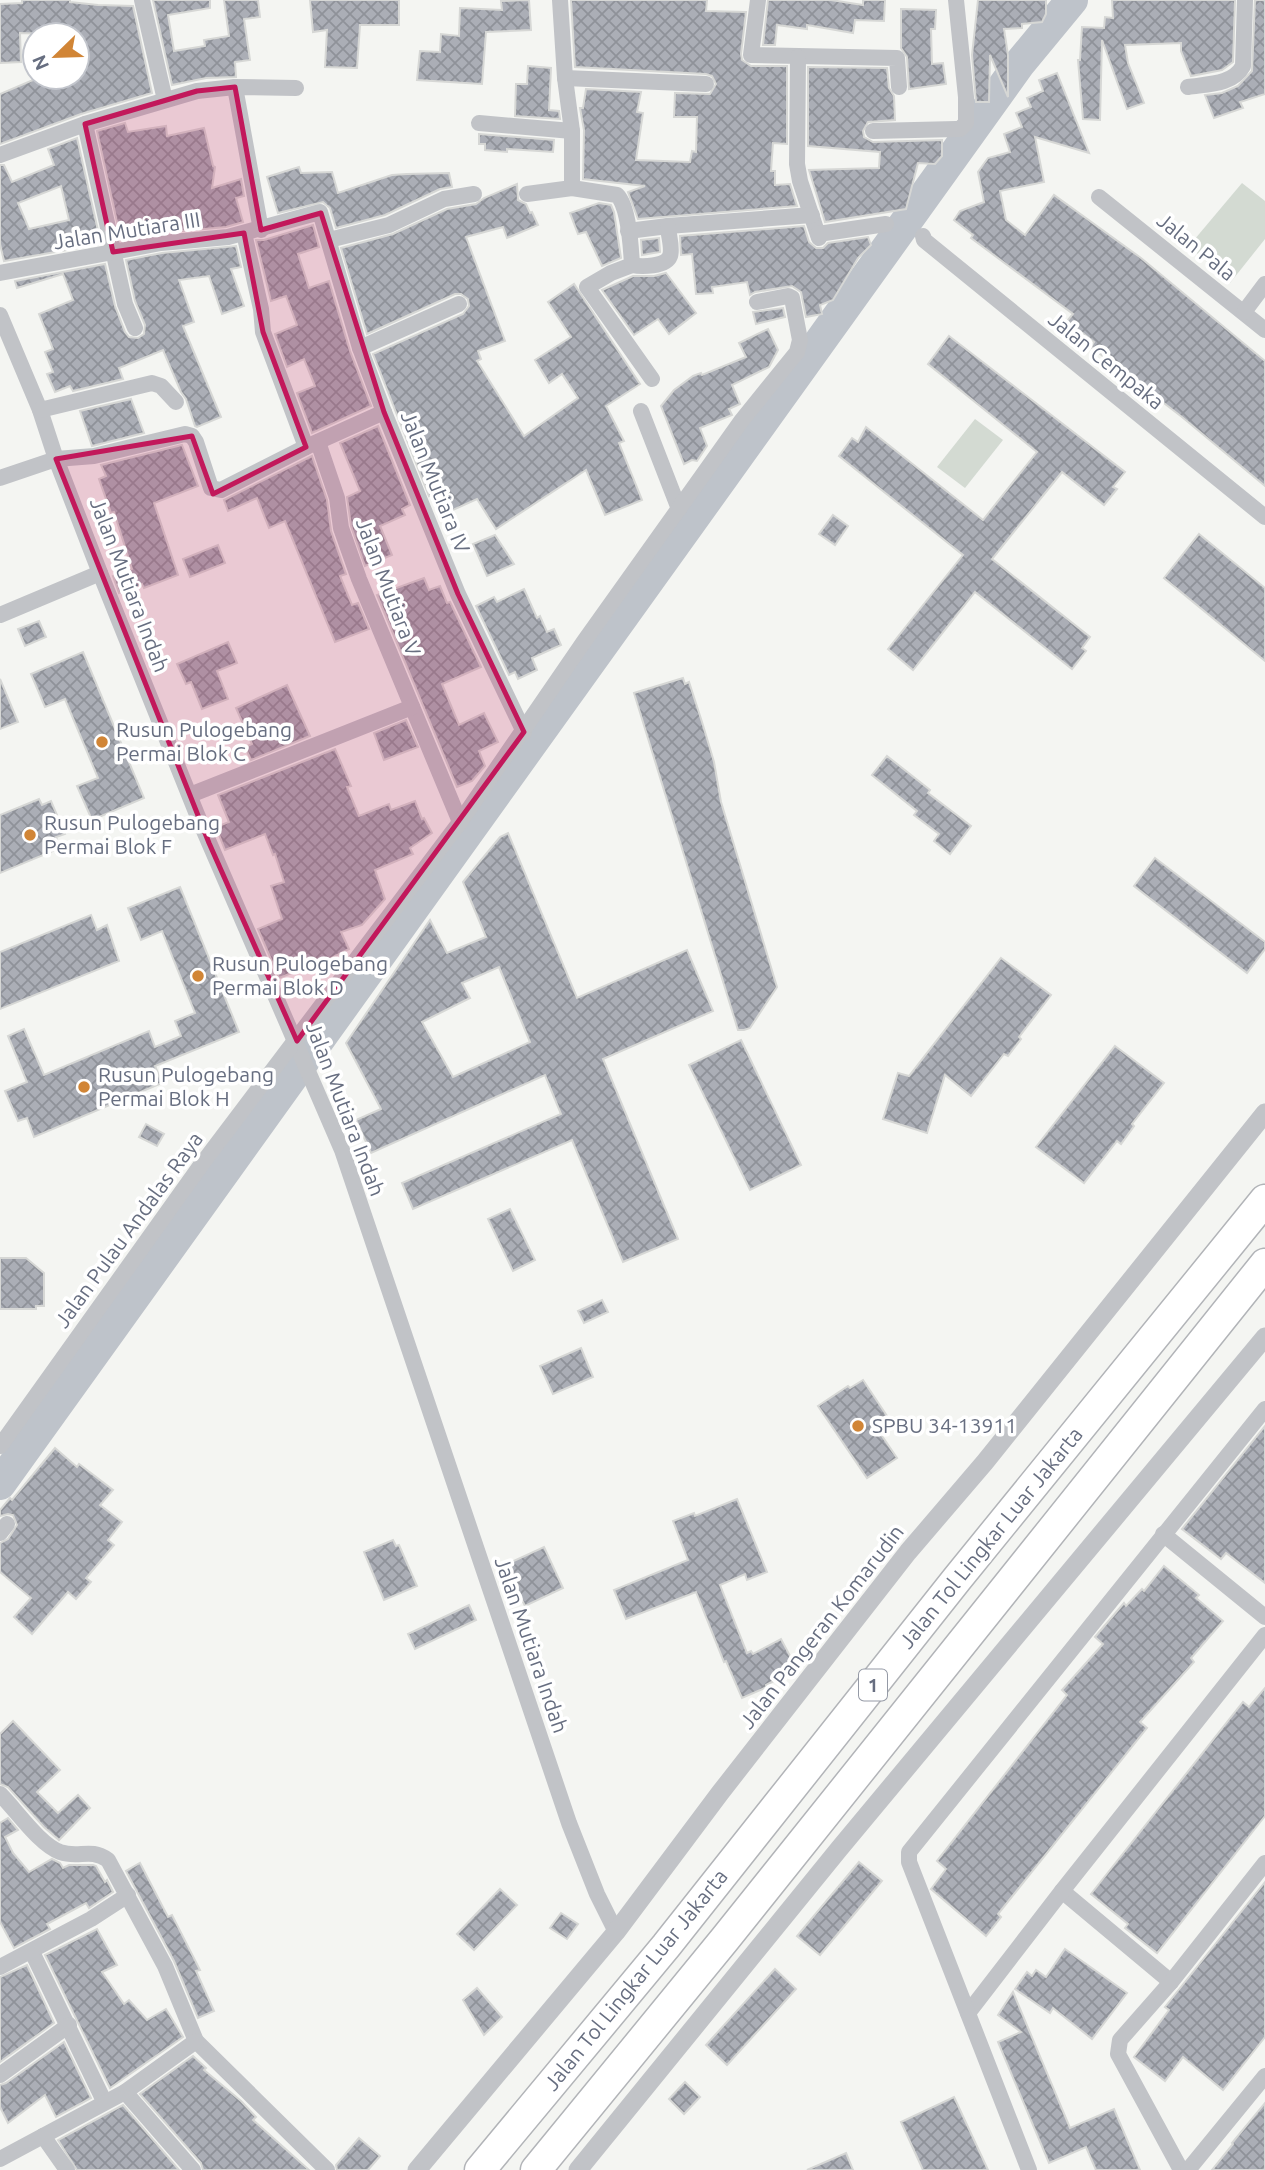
<svg xmlns="http://www.w3.org/2000/svg" width="1265" height="2170" font-family="Ubuntu,sans-serif">
<style>
.garden{fill:#d3dad2}
.lines{fill:none;stroke-linecap:round;stroke-linejoin:round}
.river{stroke:#bec3ca;stroke-width:32}
.building{fill:url(#building-cross-hatch);stroke:#d6d7d5;stroke-width:2;fill-rule:evenodd}
.motorway-casing{stroke:#b2b4b8;stroke-width:33}
.minor{stroke:#c1c3c7;stroke-width:16}
.tertiary{stroke:#c1c3c7;stroke-width:19}
.motorway{stroke:#fff;stroke-width:30}
.marked{fill:#c2185b;fill-opacity:0.2;stroke:#c2185b;stroke-width:5;stroke-linejoin:round}
.poi-dot{fill:#d18536;stroke:#fff;stroke-width:2.5}
.labels{text-anchor:middle;stroke-width:7;stroke-linejoin:round;paint-order:stroke}
.shield{fill:#fff;stroke:#959aa6;stroke-width:2}
.shield-label{font-size:19px;font-weight:bold;fill:#676e80}
.street-label{font-size:21px;fill:#676e80;stroke:#fff}
.poi-label{font-size:21px;fill:#676e80;stroke:#fff;text-anchor:start}
</style>
<defs>
<pattern id="building-cross-hatch" width="8" height="8" patternUnits="userSpaceOnUse" patternTransform="scale(1.75)"><rect width="8" height="8" fill="#abaeb6"/><path d="M0 0l8 8M0 8l8-8" fill="none" stroke="#8f9299"/></pattern>
</defs>
<rect width="100%" height="100%" fill="#f4f5f2"/>
<g class="garden">
<polygon points="1242,183 1265,201 1265,239 1230,283 1189,246"/>
<polygon points="975,419 1003,440 965,488 937,467"/>
</g>
<g class="lines">
<polyline class="river" points="0,1484 1020,63 1072,0"/>
</g>
<g class="building">
<polygon points="22,0 70,0 70,2 98,5 133,6 152,93 81,114 0,144 0,94 40,77 77,77 77,61 80,60 77,60 77,35 20,33 21,62 0,63 0,4 22,3"/>
<polygon points="153,0 210,0 210,8 168,15 174,51 205,46 204,40 229,36 224,0 258,0 260,17 244,19 250,60 235,62 236,77 206,78 172,85"/>
<polygon points="310,0 399,0 399,25 360,25 357,68 325,67 327,30 313,32"/>
<polygon points="529,0 531,30 486,32 482,84 417,80 420,51 440,52 441,34 459,36 460,8 502,10 501,1"/>
<polygon points="571,0 707,0 706,11 746,12 741,54 742,60 751,66 787,66 787,144 773,143 771,171 775,171 775,185 790,184 797,206 638,219 628,192 645,186 583,179 584,130 580,108 583,108 586,89 641,92 637,112 643,113 636,160 690,162 692,151 696,152 697,117 674,117 675,93 710,94 716,84 712,76 706,74 575,67"/>
<polygon points="768,0 831,0 863,5 863,0 885,0 884,21 855,20 853,33 807,25 807,29 777,25 775,45 763,45"/>
<polygon points="978,0 1046,0 1046,14 1042,22 1022,24 1022,28 1004,29 1008,55 1008,97 990,55 989,102 976,102 972,55"/>
<polygon points="1112,0 1235,0 1233,62 1222,70 1191,76 1181,51 1181,43 1125,45 1128,63 1144,103 1127,109 1102,40 1100,120 1083,119 1078,60 1080,60 1082,27 1104,28 1105,17 1113,18"/>
<polygon points="1255,0 1265,0 1265,94 1240,102 1243,108 1214,118 1205,95 1222,93 1238,86 1252,71"/>
<polygon points="901,9 936,10 935,29 931,29 932,64 943,63 946,84 909,89 907,57 901,48"/>
<polygon points="528,66 551,68 549,110 559,111 560,119 515,116 516,84 527,84"/>
<polygon points="808,67 887,68 889,88 894,96 895,120 868,122 863,131 864,137 873,142 942,140 942,156 935,164 918,163 906,209 825,222 809,170 879,168 880,152 808,146"/>
<polygon points="1057,73 1089,153 1035,137 1044,182 1000,191 1006,220 1025,235 1054,195 1141,258 1265,361 1265,486 1182,417 1091,347 1094,342 1067,321 1073,314 971,238 973,235 954,220 960,211 984,202 978,172 988,158 1010,152 1004,134 1022,127 1016,113 1031,107 1027,98 1043,91 1039,80"/>
<polygon points="125,123 128,132 166,126 167,136 204,128 213,166 215,167 212,188 241,179 244,196 236,198 243,222 226,227 160,233 121,240 97,131"/>
<polygon points="479,134 554,140 553,152 507,149 507,152 485,150 485,144 479,144"/>
<path d="M77 138 101 244 4 261 0 244V165H4L12 182 54 165 48 149ZM61 186 69 220 29 229 18 203Z"/>
<polygon points="299,167 301,173 332,172 338,193 392,175 407,174 449,173 452,187 440,189 385,215 336,228 330,208 323,202 278,213 267,177"/>
<polygon points="517,184 518,200 526,204 530,213 532,212 538,225 507,238 503,227 466,237 505,341 478,351 481,359 477,361 524,436 578,398 562,374 549,383 535,360 571,337 548,302 574,284 640,384 606,406 624,441 619,443 642,500 605,515 586,470 496,529 477,499 444,514 435,493 429,496 373,354 463,314 469,306 468,299 461,294 455,294 367,334 341,248 393,234 447,209 476,204 484,198"/>
<polygon points="599,203 611,205 614,212 621,258 602,266 586,232 578,234 570,213"/>
<polygon points="313,225 319,247 298,254 309,288 329,281 350,351 371,406 312,433 297,393 315,386 304,359 287,367 275,334 297,325 286,296 271,301 256,240 264,240"/>
<polygon points="804,226 809,242 816,248 823,248 828,243 868,237 871,245 858,258 833,300 820,305 822,314 806,317 801,292 792,286 755,292 750,295 747,282 712,287 713,293 696,294 692,254 681,255 680,236"/>
<polygon points="659,238 660,252 642,255 641,240"/>
<polygon points="236,246 241,267 231,269 244,306 222,314 209,276 179,280 194,322 183,326 221,417 197,427 195,426 186,399 181,392 163,350 119,368 123,379 73,391 70,386 55,392 47,374 53,372 45,352 53,349 39,314 73,300 63,274 17,288 15,281 105,264 115,306 125,332 129,337 138,338 144,334 145,325 135,301 126,260 162,253"/>
<polygon points="666,273 696,313 669,334 658,319 634,335 602,290 633,276 654,276"/>
<polygon points="783,308 785,317 756,324 753,312"/>
<polygon points="768,329 778,350 769,367 732,385 740,404 729,409 732,415 700,428 707,446 697,461 692,460 684,464 661,406 674,390 693,376 701,373 702,375 746,357 739,343"/>
<polygon points="949,336 1125,472 1113,487 1117,489 1104,505 1062,472 992,559 1090,637 1082,648 1086,651 1072,669 975,592 913,670 888,649 963,555 839,456 852,438 858,442 866,427 983,520 1037,452 928,364"/>
<polygon points="131,399 144,433 92,446 80,411"/>
<polygon points="378,426 410,505 402,509 405,515 380,526 392,555 365,566 351,526 347,497 360,491 340,443"/>
<polygon points="182,445 198,486 154,503 178,575 144,588 142,584 119,593 113,576 132,569 114,512 111,513 99,479 106,476 101,465"/>
<polygon points="312,456 327,500 331,531 346,574 340,576 352,605 358,603 369,629 335,642 285,521 269,528 257,498 228,511 224,500"/>
<polygon points="833,515 848,526 835,545 819,534"/>
<polygon points="1199,534 1265,588 1265,661 1164,578"/>
<polygon points="495,535 514,564 487,576 473,544"/>
<polygon points="218,545 225,563 190,577 183,559"/>
<polygon points="424,578 429,590 440,586 447,603 450,602 481,667 442,684 459,725 484,713 498,742 479,751 485,766 472,781 457,787 377,595"/>
<polygon points="524,589 537,618 540,616 547,632 554,629 561,645 532,658 537,670 518,679 515,672 509,675 476,606 494,597 497,602"/>
<polygon points="39,621 46,637 25,646 18,629"/>
<polygon points="228,642 237,663 217,671 228,699 202,709 191,682 186,684 177,664"/>
<polygon points="83,652 144,798 92,820 77,786 98,778 65,699 45,707 31,674"/>
<polygon points="683,678 685,684 689,682 702,722 714,762 721,802 777,987 750,1028 744,1030 738,1030 634,693"/>
<polygon points="0,679 18,722 0,729"/>
<polygon points="287,685 310,736 251,760 245,747 252,744 236,708"/>
<polygon points="406,720 418,747 384,760 374,733"/>
<polygon points="335,749 351,786 347,787 359,816 389,804 391,810 415,801 422,819 424,818 432,833 410,848 413,854 375,870 385,899 362,925 341,932 349,949 318,965 317,963 279,978 258,929 282,919 271,886 284,882 275,854 273,855 265,834 225,850 216,827 229,822 218,795"/>
<polygon points="887,756 930,790 928,793 971,826 950,854 934,841 939,834 914,815 917,811 872,775"/>
<polygon points="39,799 42,805 51,801 65,834 56,837 60,848 0,873 0,815"/>
<path d="M508 833 577 998 687 950 713 1011 603 1059 678 1239 623 1262 572 1140 413 1209 402 1183 561 1114 545 1075 371 1153 356 1120 381 1109 346 1043 430 920 447 953 486 937 463 882 500 837ZM499 967 530 1042 453 1077 422 1022 470 998 462 983Z"/>
<polygon points="1155,858 1265,942 1265,949 1247,973 1134,886"/>
<polygon points="180,887 239,1032 155,1066 162,1083 34,1137 27,1118 18,1121 5,1091 27,1082 8,1036 24,1029 44,1075 149,1031 155,1047 181,1036 175,1021 195,1013 162,931 141,940 128,908"/>
<polygon points="91,915 97,930 107,925 119,961 0,1009 0,952"/>
<polygon points="1001,958 1051,995 1019,1037 1021,1039 1008,1056 1004,1054 971,1096 945,1075 927,1133 883,1119 898,1073 909,1076"/>
<polygon points="741,1040 801,1165 750,1190 689,1065"/>
<polygon points="1115,1046 1164,1083 1132,1124 1134,1126 1121,1144 1117,1141 1084,1183 1036,1147"/>
<polygon points="146,1124 164,1134 157,1146 139,1137"/>
<polygon points="510,1209 535,1260 513,1271 488,1219"/>
<polygon points="0,1258 26,1258 44,1273 44,1306 36,1306 36,1309 0,1309"/>
<polygon points="602,1300 608,1312 584,1323 578,1311"/>
<polygon points="581,1348 593,1377 553,1394 540,1366"/>
<polygon points="863,1380 891,1422 878,1430 897,1458 867,1478 818,1406 848,1386 850,1388"/>
<polygon points="1265,1426 1265,1583 1226,1553 1221,1559 1182,1529"/>
<polygon points="55,1448 77,1467 79,1464 113,1490 100,1505 122,1522 108,1540 114,1545 86,1578 91,1582 76,1599 68,1592 32,1634 14,1617 31,1598 0,1572 0,1543 8,1539 17,1525 13,1515 8,1514 0,1516 0,1510 10,1498 12,1500"/>
<polygon points="737,1499 767,1572 747,1580 745,1574 720,1585 747,1653 751,1651 753,1654 781,1639 797,1669 766,1685 767,1687 742,1698 726,1661 724,1662 696,1592 626,1619 614,1590 688,1560 673,1521 694,1513 695,1516"/>
<polygon points="393,1540 396,1546 399,1545 417,1586 384,1600 364,1552"/>
<polygon points="544,1547 563,1588 525,1606 505,1565"/>
<polygon points="1164,1566 1199,1595 1196,1598 1223,1621 1191,1658 1194,1662 1140,1722 1147,1728 998,1914 1001,1917 986,1936 931,1889 946,1869 937,1861 1067,1695 1062,1690 1103,1644 1095,1637 1124,1603 1126,1606 1142,1589 1144,1591"/>
<polygon points="469,1605 476,1620 415,1649 408,1634"/>
<polygon points="1265,1688 1265,1816 1157,1953 1125,1928 1128,1924 1091,1894 1243,1702 1249,1707"/>
<polygon points="13,1721 60,1770 37,1792 58,1813 78,1795 90,1808 59,1840 44,1827 8,1787 0,1784 0,1734"/>
<polygon points="8,1818 18,1830 5,1837 13,1853 29,1872 52,1859 60,1863 63,1868 69,1865 93,1865 96,1866 105,1882 107,1880 113,1892 89,1908 86,1903 47,1924 50,1929 14,1948 0,1922 0,1823"/>
<polygon points="859,1862 882,1881 820,1955 797,1936"/>
<polygon points="140,1863 168,1917 172,1915 200,1970 196,1971 214,2011 198,2018 174,1961 126,1871"/>
<polygon points="1265,1882 1265,2037 1223,2090 1183,2057 1165,2081 1134,2057 1169,2010 1165,2007"/>
<polygon points="500,1889 517,1905 474,1950 457,1934"/>
<polygon points="561,1913 578,1924 567,1939 550,1928"/>
<polygon points="97,1929 117,1965 102,1972 124,2004 129,2000 147,2020 166,2009 183,2037 110,2088 45,1955"/>
<polygon points="1065,1949 1127,1993 1092,2039 1053,2008 1050,2013 1015,1989 1027,1972 1032,1976 1036,1970 1046,1977"/>
<polygon points="27,1965 54,2023 0,2062 0,1977"/>
<polygon points="775,1969 796,1989 727,2065 706,2045"/>
<polygon points="477,1988 502,2017 484,2035 463,2000"/>
<polygon points="1013,1992 1070,2128 1114,2109 1140,2170 1096,2170 1086,2147 1049,2163 998,2042 1021,2032 998,2015"/>
<polygon points="64,2042 91,2098 56,2117 45,2095 8,2123 0,2107 0,2085 6,2083"/>
<polygon points="193,2056 206,2068 204,2070 241,2101 256,2117 253,2120 309,2170 203,2170 201,2163 140,2094"/>
<polygon points="685,2082 700,2097 684,2114 669,2099"/>
<polygon points="954,2097 988,2170 923,2170 901,2122"/>
<polygon points="1265,2103 1265,2170 1212,2170 1233,2144 1232,2143"/>
<polygon points="123,2105 179,2170 77,2170 58,2140"/>
<polygon points="359,2138 380,2156 368,2170 337,2170 336,2165"/>
<polygon points="846,2153 853,2170 807,2170"/>
</g>
<g class="lines">
<defs>
<g id="motorway">
<polyline points="480,2170 666,1946 957,1579 1265,1200"/>
<polyline points="536,2170 725,1939 1265,1264"/>
</g>
</defs>
<use href="#motorway" class="motorway-casing"/>
<g class="minor">
<polyline points="142,0 165,100"/>
<polyline points="758,0 751,55 897,58 899,87"/>
<polyline points="798,57 797,164 800,181 819,238"/>
<polyline points="565,78 706,84"/>
<polyline points="235,87 261,230"/>
<path d="M1188 87C1207 84 1233 85 1243 66L1245 0"/>
<polyline points="479,123 572,131"/>
<polyline points="85,124 125,304 135,328"/>
<polyline points="873,131 956,129 960,129 966,123 966,97 956,0"/>
<polyline points="0,155 85,124 197,91 235,87 296,88"/>
<path d="M572 188 617 195C629 207 631 248 632 265L611 273 587 287 652 379"/>
<polyline points="527,194 572,188 572,131 565,78 560,0"/>
<polyline points="1099,197 1265,330"/>
<polyline points="628,231 668,226 812,215"/>
<polyline points="244,233 261,309 263,332 306,447"/>
<polyline points="818,234 886,224"/>
<polyline points="923,236 924,240 1265,517"/>
<polyline points="329,240 389,225 444,199 474,194"/>
<path d="M632 265C641 267 666 267 670 256 673 248 668 234 668 226"/>
<polyline points="0,273 161,243 228,237 320,212 360,348 384,412 458,594 524,732"/>
<polyline points="1244,312 1265,284"/>
<polyline points="0,315 40,410 56,459 100,573 198,817 342,1150 569,1823 597,1894 616,1932"/>
<polyline points="360,348 459,304"/>
<polyline points="40,410 152,383 161,386 176,402"/>
<polyline points="641,411 679,509"/>
<polyline points="318,442 337,498 341,528 359,579 460,822"/>
<polyline points="0,478 56,459 94,456 185,434 192,436 196,442 211,488 221,490 306,447 384,412"/>
<polyline points="0,615 100,573"/>
<polyline points="190,795 412,707"/>
<polyline points="0,1446 201,1165 460,822 585,640 742,420 797,352 800,340 792,298 788,296 757,302"/>
<polyline points="0,1533 7,1524"/>
<polyline points="1163,1534 1265,1617"/>
<path d="M0 1794C17 1811 39 1844 60 1852 80 1859 89 1847 108 1860L165 1966 196 2041 327 2170"/>
<polyline points="1062,1891 1171,1982"/>
<polyline points="32,1952 104,2101"/>
<polyline points="0,1967 91,1919 128,1895"/>
<polyline points="968,2013 1062,1891 1265,1635"/>
<polyline points="0,2075 69,2025"/>
<polyline points="125,2092 193,2170"/>
<polyline points="43,2136 67,2170"/>
<polyline points="0,2159 125,2092 196,2041"/>
<polyline points="1029,2170 909,1862 909,1852 1265,1409"/>
<polyline points="1181,2170 1118,2054 1120,2040 1171,1982 1265,1863"/>
<polyline points="1188,2170 1265,2076"/>
</g>
<g class="tertiary">
<polyline points="417,2170 616,1932 720,1793 908,1552 985,1462 1265,1113"/>
<polyline points="578,2170 839,1849 1265,1337"/>
</g>
<use href="#motorway" class="motorway"/>
</g>
<path class="marked" d="M235 87 261 230 321 213 384 412 458 594 524 732 297 1041 209 843 56 459 192 436 213 494 306 447 263 332 244 233 113 252 85 124 197 91Z"/>
<g class="poi-dot">
<circle cx="102" cy="742" r="7"/>
<circle cx="30" cy="835" r="7"/>
<circle cx="198" cy="976" r="7"/>
<circle cx="84" cy="1087" r="7"/>
<circle cx="858" cy="1426" r="7"/>
</g>
<g class="labels">
<rect class="shield" x="859" y="1669.5" width="28" height="31" rx="5"/>
<g class="shield-label">
<text x="873" y="1692">1</text>
</g>
<g class="street-label">
<text transform="translate(127 231) rotate(-9)" y="7">Jalan Mutiara III</text>
<text transform="translate(1196 247) rotate(39)" y="7">Jalan Pala</text>
<text transform="translate(1106 361) rotate(39)" y="7">Jalan Cempaka</text>
<text transform="translate(435 482) rotate(68)" y="7">Jalan Mutiara IV</text>
<text transform="translate(129 585) rotate(69)" y="7">Jalan Mutiara Indah</text>
<text transform="translate(388 587) rotate(69)" y="7">Jalan Mutiara V</text>
<text transform="translate(345 1109) rotate(69)" y="7">Jalan Mutiara Indah</text>
<text transform="translate(129 1230) rotate(-54)" y="7">Jalan Pulau Andalas Raya</text>
<text transform="translate(991 1538) rotate(-51)" y="7">Jalan Tol Lingkar Luar Jakarta</text>
<text transform="translate(822 1627) rotate(-52)" y="7">Jalan Pangeran Komarudin</text>
<text transform="translate(531 1645) rotate(71)" y="7">Jalan Mutiara Indah</text>
<text transform="translate(636 1980) rotate(-51)" y="7">Jalan Tol Lingkar Luar Jakarta</text>
</g>
<g class="poi-label">
<text x="116" y="737">Rusun Pulogebang<tspan x="116" dy="24">Permai Blok C</tspan></text>
<text x="44" y="830">Rusun Pulogebang<tspan x="44" dy="24">Permai Blok F</tspan></text>
<text x="212" y="971">Rusun Pulogebang<tspan x="212" dy="24">Permai Blok D</tspan></text>
<text x="98" y="1082">Rusun Pulogebang<tspan x="98" dy="24">Permai Blok H</tspan></text>
<text x="872" y="1433">SPBU 34-13911</text>
</g>
</g>
<g transform="translate(56 56) rotate(247)"><circle r="33" fill="#ffffff" stroke="#c2c5cc" stroke-width="2"/>
<path d="M0-5L12 26L0 18L-12 26Z" fill="#d18536"/>
<text y="-10" font-size="19" font-weight="bold" text-anchor="middle" fill="#676e80">N</text>
</g>
</svg>
